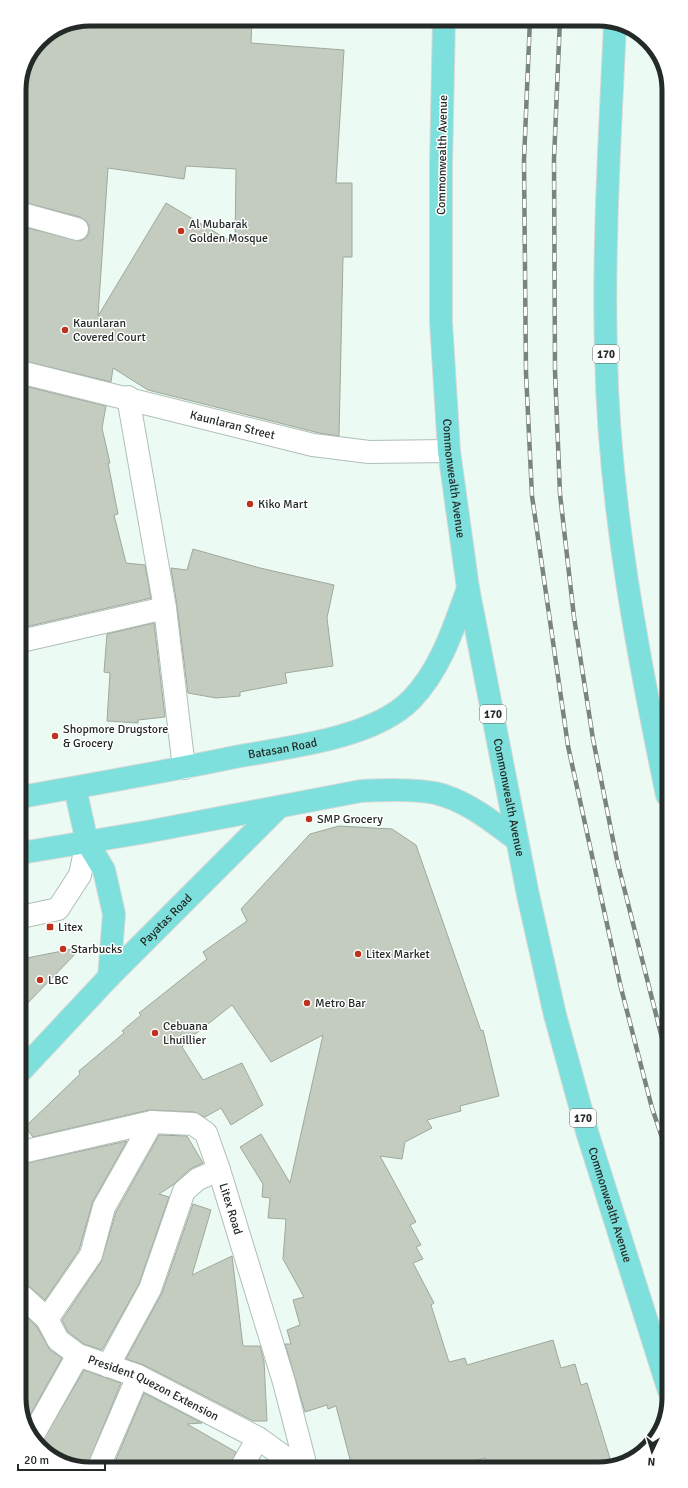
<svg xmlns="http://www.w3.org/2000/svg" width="688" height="1488" font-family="Signika,sans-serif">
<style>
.building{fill:#c3ccbf;stroke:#9fa89c;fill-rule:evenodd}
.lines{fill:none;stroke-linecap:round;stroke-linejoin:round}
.minor-casing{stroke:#afbeb7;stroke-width:24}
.major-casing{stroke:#d8d9d8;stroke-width:24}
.minor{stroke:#fff;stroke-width:22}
.major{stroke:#7de0dc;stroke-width:22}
.rail-casing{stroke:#79847e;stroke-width:4.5}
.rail{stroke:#fff;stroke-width:3;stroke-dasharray:9;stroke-linecap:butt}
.poi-dot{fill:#be321d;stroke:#fff;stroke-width:1.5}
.labels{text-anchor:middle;stroke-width:3;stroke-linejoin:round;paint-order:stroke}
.shield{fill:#fff;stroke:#666a68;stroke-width:1}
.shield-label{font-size:11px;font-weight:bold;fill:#242a27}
.street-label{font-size:12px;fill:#242a27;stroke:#fff}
.poi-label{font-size:12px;fill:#242a27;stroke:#fff;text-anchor:start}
.rim{fill:none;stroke:#242a27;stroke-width:5}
</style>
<rect width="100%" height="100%" fill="#ebfbf3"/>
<g class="building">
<path d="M90 19H252L251 43 344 50 336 183H352V257H343L339 436 319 433 148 390 113 368 111 382 20 360V226L80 241 86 238 89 233V226L86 221 80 217 19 201V85L40 40 63 24ZM186 166 236 169 235 244 166 203 98 316 108 168 184 179Z"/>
<polygon points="20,385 106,406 102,428 110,463 108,463 118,514 114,515 126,563 145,565 151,598 21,628"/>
<polygon points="193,549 260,568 334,585 327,618 333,666 285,673 287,683 240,692 240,696 216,698 188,693 177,606 171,568 187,570"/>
<polygon points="154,623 165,717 138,720 138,723 107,721 110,673 104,672 107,634"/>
<polygon points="339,826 392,829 416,845 481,1031 483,1030 499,1096 460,1106 461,1111 427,1120 432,1128 405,1142 402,1159 380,1156 416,1222 410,1225 421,1245 416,1247 423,1259 413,1263 434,1303 431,1305 449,1362 465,1358 467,1365 553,1340 561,1368 575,1364 581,1385 587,1383 612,1465 487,1466 485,1458 456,1466 352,1467 336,1406 328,1409 327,1405 305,1412 285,1344 291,1344 287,1330 300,1325 293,1300 304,1297 283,1259 286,1219 268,1218 270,1198 262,1197 263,1184 240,1147 261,1134 290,1183 323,1035 271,1062 232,1005 189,1039 190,1040 182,1047 203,1080 242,1063 263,1105 231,1125 221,1108 205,1117 194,1112 149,1110 33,1137 25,1127 80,1074 79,1071 124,1033 122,1031 141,1015 139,1013 207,959 203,952 247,921 241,909 310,834"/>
<polygon points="82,947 22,1009 22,959"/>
<polygon points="159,1135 187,1136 203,1163 190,1169 173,1185 159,1194 169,1197 139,1284 102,1350 84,1344 68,1332 62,1320 101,1262 116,1212"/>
<polygon points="127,1141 93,1201 79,1250 45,1300 30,1287 22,1284 22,1164"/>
<polygon points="193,1204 211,1210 192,1275 232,1256 243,1346 260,1346 264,1361 267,1421 253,1421 144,1365 126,1359 162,1293"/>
<polygon points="23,1313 37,1327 50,1350 62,1358 25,1424 23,1421"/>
<polygon points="84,1370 121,1383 86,1469 47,1455 40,1445"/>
<polygon points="144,1393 202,1423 187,1424 236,1452 229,1468 112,1469"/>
</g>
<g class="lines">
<defs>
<g id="minor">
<polyline points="19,213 77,229"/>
<path id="s1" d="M20 372 313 445 369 452 449 451"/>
<polyline points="128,397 165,608 184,768"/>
<polyline points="21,641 165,608"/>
<polyline points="21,917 58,909 80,875 87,842"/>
<path id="s2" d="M22 1152 152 1122 193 1124 206 1133 219 1170 284 1382 306 1467"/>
<path id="s3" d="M22 1296 47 1319 58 1340 78 1355 138 1376 258 1438 298 1467"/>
<polyline points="47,1319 91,1255 104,1207 152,1122"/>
<polyline points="108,1366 150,1289 184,1191 198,1179 219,1170"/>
<polyline points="33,1435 78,1355"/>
<polyline points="241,1468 258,1438"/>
<polyline points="98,1469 138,1376"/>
</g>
<g id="major">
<path id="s4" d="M444 19 441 164V322L449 451 468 588 528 895 555 1015 588 1135 669 1391"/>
<path d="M615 24C610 134 603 245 606 355 609 504 637 651 667 795"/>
<polyline points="75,788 87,842 104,870 114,914 109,977"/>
<path id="s5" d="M21 797C93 784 164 772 235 757 288 747 372 739 411 700 441 669 454 627 468 588"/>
<path d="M21 853 146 832 361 791C386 790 411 789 435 793 466 800 493 822 517 840"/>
<path id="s6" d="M22 1070 109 977 279 807"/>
</g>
</defs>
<use href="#minor" class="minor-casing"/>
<use href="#major" class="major-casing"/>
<use href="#minor" class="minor"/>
<use href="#major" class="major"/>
<defs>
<g id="rail">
<polyline points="530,19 524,160 526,373 532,496 568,746 621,988 652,1108 668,1155"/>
<polyline points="560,19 554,159 555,371 560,494 574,617 593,739 617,860 668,1062"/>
</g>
</defs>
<use href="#rail" class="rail-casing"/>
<use href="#rail" class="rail"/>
</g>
<g class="poi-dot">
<circle cx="181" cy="231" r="4"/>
<circle cx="65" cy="330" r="4"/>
<circle cx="250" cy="504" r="4"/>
<circle cx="55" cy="736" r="4"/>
<circle cx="309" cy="819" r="4"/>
<rect x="46" y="923" width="8" height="8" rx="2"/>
<circle cx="63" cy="949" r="4"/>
<circle cx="358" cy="954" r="4"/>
<circle cx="40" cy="980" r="4"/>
<circle cx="307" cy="1003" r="4"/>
<circle cx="155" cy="1033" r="4"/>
</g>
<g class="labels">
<g class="shield">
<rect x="593" y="345" width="26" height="18" rx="3"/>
<rect x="480" y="705" width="26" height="18" rx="3"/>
<rect x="570" y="1109" width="26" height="18" rx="3"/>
</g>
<g class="shield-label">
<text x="606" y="358">170</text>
<text x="493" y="718">170</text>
<text x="583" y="1122">170</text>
</g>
<g class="street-label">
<text transform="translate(442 155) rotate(-89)" y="4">Commonwealth Avenue</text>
<text dy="4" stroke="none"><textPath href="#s1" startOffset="219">Kaunlaran Street</textPath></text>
<text dy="4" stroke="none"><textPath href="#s4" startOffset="460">Commonwealth Avenue</textPath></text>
<text dy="4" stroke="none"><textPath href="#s5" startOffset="266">Batasan Road</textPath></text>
<text dy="4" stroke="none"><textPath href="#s4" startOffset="784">Commonwealth Avenue</textPath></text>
<text dy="4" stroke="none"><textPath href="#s6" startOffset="208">Payatas Road</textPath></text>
<text dy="4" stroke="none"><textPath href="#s4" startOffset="1204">Commonwealth Avenue</textPath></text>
<text dy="4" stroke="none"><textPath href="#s2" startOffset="270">Litex Road</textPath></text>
<text dy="4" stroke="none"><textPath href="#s3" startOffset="165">President Quezon Extension</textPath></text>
</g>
<g class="poi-label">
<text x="189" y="228">Al Mubarak<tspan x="189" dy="14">Golden Mosque</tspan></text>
<text x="73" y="327">Kaunlaran<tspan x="73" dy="14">Covered Court</tspan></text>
<text x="258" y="508">Kiko Mart</text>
<text x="63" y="733">Shopmore Drugstore<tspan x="63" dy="14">&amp; Grocery</tspan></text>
<text x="317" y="823">SMP Grocery</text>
<text x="58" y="931">Litex</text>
<text x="71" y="953">Starbucks</text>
<text x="366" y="958">Litex Market</text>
<text x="48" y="984">LBC</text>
<text x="315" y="1007">Metro Bar</text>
<text x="163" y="1030">Cebuana<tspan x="163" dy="14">Lhuillier</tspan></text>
</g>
</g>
<path d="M0 0H688V1488H0ZM90 26H598A64 64 0 0 1 662 90V1398A64 64 0 0 1 598 1462H90A64 64 0 0 1 26 1398V90A64 64 0 0 1 90 26Z" fill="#fff" fill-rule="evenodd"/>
<path class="rim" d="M90 26H598A64 64 0 0 1 662 90V1398A64 64 0 0 1 598 1462H90A64 64 0 0 1 26 1398V90A64 64 0 0 1 90 26Z"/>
<g transform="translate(652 1452) rotate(184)" stroke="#ffffff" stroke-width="3" paint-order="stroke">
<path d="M0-3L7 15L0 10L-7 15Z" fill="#242a27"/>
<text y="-6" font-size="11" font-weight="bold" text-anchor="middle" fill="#242a27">N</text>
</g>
<path d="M18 1464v6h87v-6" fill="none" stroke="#242a27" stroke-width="2"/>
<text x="24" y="1464" font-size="12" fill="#242a27" stroke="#ffffff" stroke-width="3" paint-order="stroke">20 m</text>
</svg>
